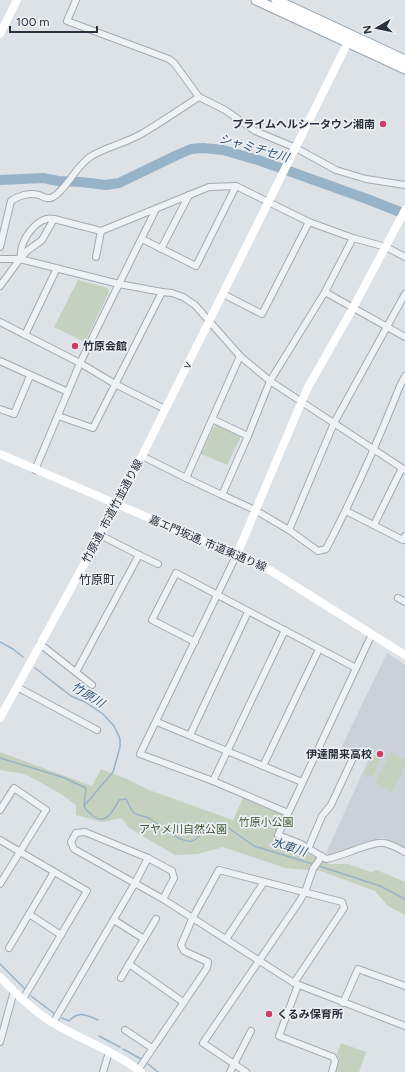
<svg xmlns="http://www.w3.org/2000/svg" width="405" height="1072" font-family="Figtree,'Noto Sans JP',sans-serif">
<style>
.built{fill:#cbd1d9}
.green{fill:#c4d1be}
.lines{fill:none;stroke-linecap:round;stroke-linejoin:round}
.stream{stroke:#97b3c8;stroke-width:1.5}
.river{stroke:#97b3c8;stroke-width:10}
.street-casing{stroke:#a2a9b1;stroke-width:8}
.primary-casing{stroke:#9ca7b3;stroke-width:11}
.street{stroke:#eff2f5;stroke-width:6}
.secondary{stroke:#fff;stroke-width:8}
.primary{stroke:#fff;stroke-width:9}
.poi-dot{fill:#cf3e63;stroke:#ecf0f5;stroke-width:1.5}
.labels{text-anchor:middle;stroke-width:3.5;stroke-linejoin:round;paint-order:stroke}
.poi-label{font-size:11px;font-weight:bold;fill:#26313d;stroke:#ecf0f5;text-anchor:end}
.street-label{font-size:11px;fill:#26313d;stroke:#ecf0f5}
.park-label{font-size:11px;fill:#3e5933;stroke:#ecf0f5}
.water-label{font-size:12px;font-style:italic;fill:#305472;stroke:#ecf0f5}
.neighbourhood-label{font-size:12px;fill:#19222e;stroke:#ecf0f5}
</style>
<rect width="100%" height="100%" fill="#dde2e7"/>
<polygon class="built" points="387,653 405,665 405,849 383,837 333,855 326,853 368,761 341,748"/>
<g class="green">
<polygon points="78,280 108,288 109,292 85,342 54,327"/>
<polygon points="217,425 240,434 240,439 227,465 201,454 214,427"/>
<polygon points="0,752 92,786 101,769 127,779 149,790 233,820 243,798 285,815 275,841 278,843 304,852 330,864 348,864 371,872 377,870 405,882 405,915 388,906 375,891 321,871 285,868 223,847 198,854 175,855 129,828 122,818 102,822 76,815 76,805 61,794 25,774 0,770"/>
<polygon points="391,752 405,759 405,767 392,792 375,783"/>
<polygon points="373,755 381,759 372,778 364,774"/>
<polygon points="341,1043 366,1052 359,1072 335,1072 339,1059 337,1054"/>
</g>
<g class="lines">
<g class="stream">
<polyline points="0,642 13,649 23,657"/>
<polyline points="35,668 71,696 85,702 103,714 114,726 117,732 120,739 120,747 113,772 84,806"/>
<polyline points="0,758 62,777 86,788 84,806"/>
<path d="M84 806C86 811 90 813 93 816 107 826 113 810 119 800L126 799C128 803 131 810 134 813 138 816 145 816 149 818 158 824 181 844 192 841 205 837 205 819 223 824L254 846 313 864"/>
<polyline points="319,866 380,886 405,899"/>
<polyline points="0,964 25,989"/>
<polyline points="31,996 55,1014"/>
<path d="M62 1018 69 1021C79 1010 86 1015 98 1020"/>
<polyline points="99,1036 120,1047"/>
<polyline points="123,1049 141,1059"/>
<polyline points="148,1064 158,1072"/>
</g>
<polyline class="river" points="0,180 43,178 58,181 81,182 106,185 119,183 177,155 191,149 203,148 223,150 258,160 367,199 405,214"/>
<defs>
<g id="street">
<polyline points="76,0 67,21 169,59 174,63 199,97 225,110 255,131 296,148 336,170 366,179 405,185"/>
<polyline points="353,238 386,247 405,257"/>
<polyline points="142,239 196,266 236,186"/>
<path d="M0 247 11 201C18 196 29 192 39 195 44 197 48 200 53 197 67 189 75 167 90 157 105 147 127 143 143 133 162 122 180 109 199 97"/>
<polyline points="161,249 189,195"/>
<polyline points="96,257 101,231"/>
<polyline points="0,259 20,259 119,284 162,292 172,293 183,297 195,305 240,356 270,381 405,470"/>
<path d="M20 259C21 255 21 250 22 246 26 234 40 215 54 219"/>
<polyline points="0,286 20,259 27,251 42,240 54,219 101,231 209,187 236,186 309,222 262,314 223,294"/>
<polyline points="325,292 405,337"/>
<polyline points="0,322 80,363 115,384 165,409"/>
<polyline points="25,335 57,268"/>
<polyline points="0,361 68,392"/>
<polyline points="0,409 14,414 30,376"/>
<polyline points="58,416 93,428 162,292"/>
<polyline points="212,419 248,436 270,381 325,292 353,238 309,222"/>
<path d="M248 436 222 495 255 510 289 530 318 551 326 549C354 496 378 441 400 386L405 376"/>
<polyline points="142,456 186,478 240,356"/>
<polyline points="35,470 80,363 156,209"/>
<polyline points="186,478 222,495"/>
<polyline points="346,511 403,540 405,536"/>
<polyline points="374,525 402,468"/>
<polyline points="289,530 334,423 405,294"/>
<polyline points="237,554 140,754 213,781 288,813"/>
<polyline points="139,555 158,564"/>
<polyline points="398,598 405,602"/>
<path d="M372 634 278 835 301 844 326 859C341 857 372 841 384 843 391 844 399 849 405 852"/>
<polyline points="195,642 152,620 176,573 356,668"/>
<polyline points="40,644 92,685"/>
<polyline points="76,672 139,555 100,535"/>
<polyline points="17,687 97,730"/>
<polyline points="157,722 302,782"/>
<polyline points="190,735 248,612"/>
<polyline points="263,766 319,649"/>
<polyline points="213,781 285,630"/>
<polyline points="0,810 14,788 46,810 0,884"/>
<polyline points="0,840 87,891 23,999"/>
<polyline points="308,849 322,816 331,805 352,760"/>
<polyline points="163,899 174,878 172,871 148,858 85,832 76,833 71,842 74,849 163,899 294,983 405,1026"/>
<polyline points="29,914 61,935"/>
<polyline points="156,919 129,964 183,1002"/>
<polyline points="114,920 144,939"/>
<polyline points="226,939 264,882"/>
<polyline points="9,948 54,872"/>
<polyline points="121,978 129,964"/>
<polyline points="298,985 279,1036 333,1057 335,1061 332,1072"/>
<polyline points="343,1003 358,969 405,986"/>
<polyline points="53,1023 135,883 148,858"/>
<polyline points="125,1030 152,1048"/>
<polyline points="0,1042 14,991"/>
<polyline points="138,1070 207,968 208,962 184,951 181,945 193,917 219,870 342,902 344,908 294,983"/>
<polyline points="103,1072 109,1052"/>
<polyline points="230,1072 251,1031"/>
<polyline points="246,1072 203,1043 299,902 305,892 313,869 322,856"/>
</g>
<g id="primary">
<polyline points="256,0 405,69"/>
<polyline points="276,0 405,60"/>
</g>
</defs>
<use href="#street" class="street-casing"/>
<use href="#primary" class="primary-casing"/>
<use href="#street" class="street"/>
<g class="secondary">
<polyline points="0,34 17,0"/>
<polyline points="0,454 268,569 405,655"/>
<polyline points="237,554 307,389 353,308 405,210"/>
<polyline points="0,718 117,504 142,456 350,38"/>
<path d="M0 977C16 994 33 1011 53 1023 82 1040 114 1051 141 1072"/>
</g>
<use href="#primary" class="primary"/>
</g>
<g class="poi-dot">
<circle cx="383" cy="124" r="4"/>
<circle cx="75" cy="346" r="4"/>
<circle cx="380" cy="754" r="4"/>
<circle cx="269" cy="1014" r="4"/>
</g>
<g class="labels">
<g class="poi-label">
<text x="375" y="128">プライムヘルシータウン湘南</text>
<text x="83" y="350" text-anchor="start">竹原会館</text>
<text x="372" y="758">伊達開来高校</text>
<text x="277" y="1018" text-anchor="start">くるみ保育所</text>
</g>
<g class="street-label">
<text transform="translate(187 365) rotate(-63)" y="4">ｖ</text>
<text transform="translate(112 511) rotate(-62)" y="4">竹原通, 市道竹並通り線</text>
<text transform="translate(208 543) rotate(23)" y="4">嘉エ門坂通, 市道東通り線</text>
</g>
<g class="park-label">
<text x="266" y="826">竹原小公園</text>
<text x="183" y="833">アヤメ川自然公園</text>
</g>
<g class="water-label">
<text transform="translate(254 148) rotate(16)" y="4">シャミチセ川</text>
<text transform="translate(88 695) rotate(32)" y="4">竹原川</text>
<text transform="translate(289 847) rotate(18)" y="4">水車川</text>
</g>
<g class="neighbourhood-label">
<text x="97" y="584">竹原町</text>
</g>
</g>
<g transform="translate(377 28) rotate(261)" stroke="#ecf0f5" stroke-width="3" paint-order="stroke">
<path d="M0-3L7 15L0 10L-7 15Z" fill="#26313d"/>
<text y="-6" font-size="11" font-weight="bold" text-anchor="middle" fill="#26313d">N</text>
</g>
<path d="M10 26v6h87v-6" fill="none" stroke="#26313d" stroke-width="2"/>
<text x="16" y="26" font-size="12" fill="#26313d" stroke="#ecf0f5" stroke-width="3" paint-order="stroke">100 m</text>
</svg>
